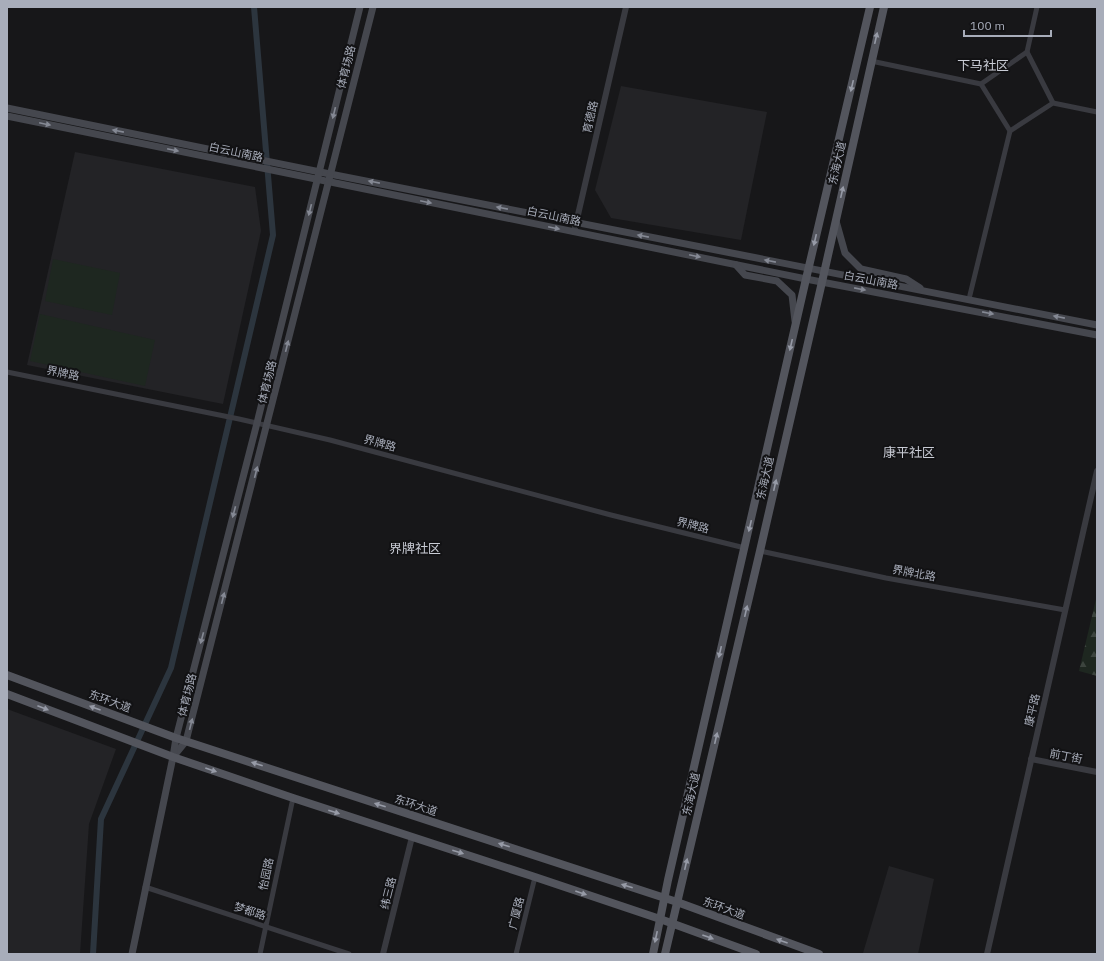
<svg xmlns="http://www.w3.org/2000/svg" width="1104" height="961" font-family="'IBM Plex Sans','Noto Sans SC',sans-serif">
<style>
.built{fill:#232326}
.forest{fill:url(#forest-firs)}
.pitch{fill:#1e2720}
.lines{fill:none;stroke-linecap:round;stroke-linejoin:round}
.canal{stroke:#2c353e;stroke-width:6}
.minor{stroke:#393a40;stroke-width:5}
.tertiary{stroke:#393a40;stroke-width:6}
.secondary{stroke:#45474e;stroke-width:7}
.primary{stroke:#53555d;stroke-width:8}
.oneway{fill:#979ba7}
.oneway2{fill:#858994}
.labels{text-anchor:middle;stroke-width:4;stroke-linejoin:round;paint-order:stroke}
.street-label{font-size:11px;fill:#a8adba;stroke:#121214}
.quarter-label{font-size:13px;fill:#c9ccd5;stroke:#121214}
</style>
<defs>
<pattern id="forest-firs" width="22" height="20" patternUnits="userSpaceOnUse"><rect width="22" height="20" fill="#1e2720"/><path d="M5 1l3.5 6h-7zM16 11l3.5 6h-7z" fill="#3c443e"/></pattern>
</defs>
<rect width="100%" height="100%" fill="#171719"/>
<g class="built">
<polygon points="621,86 767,112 741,240 611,218 595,190"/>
<polygon points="75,152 255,187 261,231 223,404 27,365"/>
<polygon points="7,709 116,749 89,824 80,954 7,954"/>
<polygon points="889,866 934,879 918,954 866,954 863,953"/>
</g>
<polygon class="forest" points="1097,595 1097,676 1079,671"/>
<g class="pitch">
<polygon points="53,259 120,273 112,315 45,301"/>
<polygon points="40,314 155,340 145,386 30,361"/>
</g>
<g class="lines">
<polyline class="canal" points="93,954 101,819 171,668 273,235 254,7"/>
<g class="minor">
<polyline points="1027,52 1037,7"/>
<polyline points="871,61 981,84"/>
<polyline points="1053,103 1027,52 981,84 1010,131 1053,103 1097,112"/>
<polyline points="969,299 1010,131"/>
<polyline points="7,372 239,419 330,440 611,515 745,548"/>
<polyline points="760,551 886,578 1065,610"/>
<polyline points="145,887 349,954"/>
<polyline points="260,954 293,798"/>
<polyline points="516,954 535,877"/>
</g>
<g class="tertiary">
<polyline points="574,232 626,7"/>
<polyline points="1031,759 1097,772"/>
<polyline points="383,954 412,837"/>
<polyline points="987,954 1097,471"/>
</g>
<g class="secondary">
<polyline points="7,108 330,174 1097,325"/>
<polyline points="7,116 806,279 1097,335"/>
<polyline points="836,221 845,253 861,269 906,279 920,288"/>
<polyline points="736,265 745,275 777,281 792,295 795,321"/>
<polyline points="173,757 186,741 373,7"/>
<polyline points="132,954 173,757 176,738 257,423 360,7"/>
</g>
<g class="primary">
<polyline points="7,675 176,738 677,902 819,954"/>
<polyline points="7,694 173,757 293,798 535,877 660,919 756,954"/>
<polyline points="653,954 668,880 806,279 870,7"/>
<polyline points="665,954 760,551 822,282 884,7"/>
</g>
</g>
<defs><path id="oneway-solid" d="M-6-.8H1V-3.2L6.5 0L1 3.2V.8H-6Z"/></defs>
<g class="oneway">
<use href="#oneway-solid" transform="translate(876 38) rotate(-77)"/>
<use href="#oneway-solid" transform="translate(852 86) rotate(103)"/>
<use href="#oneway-solid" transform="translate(842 192) rotate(-77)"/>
<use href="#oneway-solid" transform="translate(815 240) rotate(103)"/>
<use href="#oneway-solid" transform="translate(791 345) rotate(103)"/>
<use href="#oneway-solid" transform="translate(775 485) rotate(-77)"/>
<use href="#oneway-solid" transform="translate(750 526) rotate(103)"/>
<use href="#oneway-solid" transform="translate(746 611) rotate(-77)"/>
<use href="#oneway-solid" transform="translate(720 652) rotate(103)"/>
<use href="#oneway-solid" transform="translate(43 708) rotate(21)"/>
<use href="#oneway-solid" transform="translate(95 708) rotate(-160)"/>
<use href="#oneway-solid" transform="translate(716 738) rotate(-77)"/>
<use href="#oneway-solid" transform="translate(257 764) rotate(-162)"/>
<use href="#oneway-solid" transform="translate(211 770) rotate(19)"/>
<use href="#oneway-solid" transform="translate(380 805) rotate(-162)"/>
<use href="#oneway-solid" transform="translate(334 812) rotate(18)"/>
<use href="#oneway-solid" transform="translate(504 845) rotate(-162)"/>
<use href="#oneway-solid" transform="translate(458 852) rotate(18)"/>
<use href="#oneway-solid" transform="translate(686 864) rotate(-77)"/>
<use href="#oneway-solid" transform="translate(627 886) rotate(-162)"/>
<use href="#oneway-solid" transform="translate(581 893) rotate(19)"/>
<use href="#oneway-solid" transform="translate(656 937) rotate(102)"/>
<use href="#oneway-solid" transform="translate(708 937) rotate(20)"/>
<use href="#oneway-solid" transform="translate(782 941) rotate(-160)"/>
</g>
<g class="oneway2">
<use href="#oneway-solid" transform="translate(334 113) rotate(104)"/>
<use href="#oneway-solid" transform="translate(45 124) rotate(12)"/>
<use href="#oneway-solid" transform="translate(118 131) rotate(-169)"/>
<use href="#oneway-solid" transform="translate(173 150) rotate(12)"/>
<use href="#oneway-solid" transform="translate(374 182) rotate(-169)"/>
<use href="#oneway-solid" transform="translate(426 202) rotate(12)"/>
<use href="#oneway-solid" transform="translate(502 208) rotate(-169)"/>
<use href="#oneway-solid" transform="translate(310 210) rotate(104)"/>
<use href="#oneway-solid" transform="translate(554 228) rotate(12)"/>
<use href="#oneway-solid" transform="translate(643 236) rotate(-169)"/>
<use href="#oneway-solid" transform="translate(695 256) rotate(12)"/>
<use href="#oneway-solid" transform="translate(770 261) rotate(-169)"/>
<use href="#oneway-solid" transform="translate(860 289) rotate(11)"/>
<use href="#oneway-solid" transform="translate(988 313) rotate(11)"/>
<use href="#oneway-solid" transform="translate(1059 317) rotate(-169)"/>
<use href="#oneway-solid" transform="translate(287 346) rotate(-76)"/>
<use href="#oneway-solid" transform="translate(256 472) rotate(-76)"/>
<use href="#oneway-solid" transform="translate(234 512) rotate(105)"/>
<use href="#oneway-solid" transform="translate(223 598) rotate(-76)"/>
<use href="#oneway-solid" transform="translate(202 638) rotate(105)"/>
<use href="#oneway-solid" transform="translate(191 724) rotate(-76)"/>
</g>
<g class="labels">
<g class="street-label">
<text transform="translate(346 67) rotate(-76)" y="4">体育场路</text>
<text transform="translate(590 117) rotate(-77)" y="4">育德路</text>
<text transform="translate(236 152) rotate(12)" y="4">白云山南路</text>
<text transform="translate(837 163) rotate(-77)" y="4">东海大道</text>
<text transform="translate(554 216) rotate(12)" y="4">白云山南路</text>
<text transform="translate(871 280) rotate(11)" y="4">白云山南路</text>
<text transform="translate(63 373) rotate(11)" y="4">界牌路</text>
<text transform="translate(267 382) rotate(-76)" y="4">体育场路</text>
<text transform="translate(380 443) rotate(15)" y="4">界牌路</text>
<text transform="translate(765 478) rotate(-77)" y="4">东海大道</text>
<text transform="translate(693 525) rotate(14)" y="4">界牌路</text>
<text transform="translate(914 573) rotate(10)" y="4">界牌北路</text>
<text transform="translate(187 695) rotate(-76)" y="4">体育场路</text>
<text transform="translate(110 701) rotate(20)" y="4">东环大道</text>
<text transform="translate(1032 710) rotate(-77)" y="4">康平路</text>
<text transform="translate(1066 756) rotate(11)" y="4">前丁街</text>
<text transform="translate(691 794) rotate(-77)" y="4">东海大道</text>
<text transform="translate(416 805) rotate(18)" y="4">东环大道</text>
<text transform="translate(266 874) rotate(-78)" y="4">怡园路</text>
<text transform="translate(388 893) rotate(-76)" y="4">纬三路</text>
<text transform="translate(724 908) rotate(20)" y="4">东环大道</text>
<text transform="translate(250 911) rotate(18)" y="4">梦都路</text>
<text transform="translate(516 913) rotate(-76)" y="4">广厦路</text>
</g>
<g class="quarter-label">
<text x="983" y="70">下马社区</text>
<text x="909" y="457">康平社区</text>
<text x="415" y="553">界牌社区</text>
</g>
</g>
<rect width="1104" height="961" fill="none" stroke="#a8adba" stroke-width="16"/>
<path d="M964 30v6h87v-6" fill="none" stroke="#a8adba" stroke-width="2"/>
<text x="970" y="30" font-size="12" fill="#a8adba" stroke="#121214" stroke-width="3" paint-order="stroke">100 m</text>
</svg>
